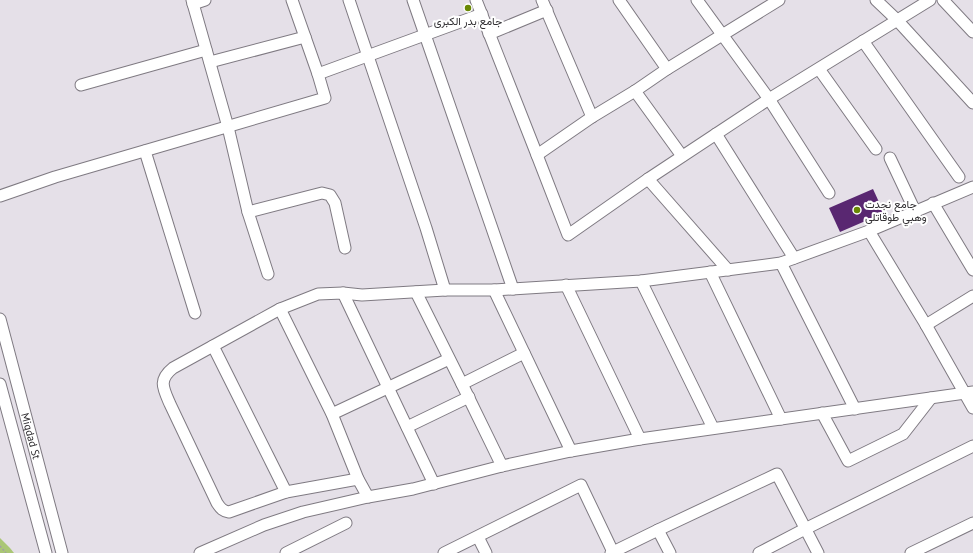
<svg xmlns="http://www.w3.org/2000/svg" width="973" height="553" font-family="'PT Sans',Vazirmatn,sans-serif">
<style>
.green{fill:#aac675}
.building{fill:#592771}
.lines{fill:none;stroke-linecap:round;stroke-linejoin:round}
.minor-casing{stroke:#7f7a82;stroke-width:13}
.path{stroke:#a29ea4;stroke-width:1.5;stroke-dasharray:2 2;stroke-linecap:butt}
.minor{stroke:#fff;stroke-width:11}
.poi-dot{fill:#698804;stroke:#fff;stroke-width:1.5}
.labels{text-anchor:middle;stroke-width:4;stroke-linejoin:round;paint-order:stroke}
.poi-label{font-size:11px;fill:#312f32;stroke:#fff}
.street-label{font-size:11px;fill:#312f32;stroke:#fff}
</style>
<rect width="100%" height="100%" fill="#e5e0e8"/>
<polygon class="green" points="0,538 10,548 14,553 0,553"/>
<polygon class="building" points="873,189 884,213 840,232 829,208"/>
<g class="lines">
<defs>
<g id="minor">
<polyline points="192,0 228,127 248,212 268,274"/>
<polyline points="349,0 426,228 445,290"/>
<polyline points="413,0 513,289"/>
<polyline points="476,0 537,155 568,235 648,179 769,99 930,0"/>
<polyline points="542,0 592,117"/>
<polyline points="619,0 667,69"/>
<polyline points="697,0 769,99 829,193"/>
<polyline points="876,0 897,20 973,103"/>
<polyline points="943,0 973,32"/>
<polyline points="193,4 205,0"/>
<polyline points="489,34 547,10"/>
<polyline points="863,41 959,177"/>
<polyline points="210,62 305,37"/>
<polyline points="819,69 876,149"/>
<polyline points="318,74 482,14"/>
<polyline points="81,85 206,50"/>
<polyline points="635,91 682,156"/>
<polyline points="716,134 794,258"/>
<polyline points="145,151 195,313"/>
<polyline points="537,155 592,117 635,91 667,69 779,0"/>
<polyline points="890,158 915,211"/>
<polyline points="648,179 728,270"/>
<polyline points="0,196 55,177 216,130 325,98 318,74 292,0"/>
<polyline points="933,203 973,270"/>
<polyline points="248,212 322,193 330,195 335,203 345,248"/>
<polyline points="869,231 926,325 973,408"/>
<polyline points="781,263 855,409"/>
<polyline points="710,272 781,419"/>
<polyline points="641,281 713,428"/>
<polyline points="566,285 640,439"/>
<polyline points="494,290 571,451"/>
<polyline points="416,292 462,384 502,466"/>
<polyline points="343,293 434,484"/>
<polyline points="280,309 332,414 358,479 368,497"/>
<path id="s1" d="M0 319 62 553"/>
<polyline points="926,325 973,296"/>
<polyline points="213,346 286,492"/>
<polyline points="0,384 46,553"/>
<polyline points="462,384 524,353"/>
<polyline points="822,413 848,461 903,434 931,398"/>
<polyline points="332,414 449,359"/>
<polyline points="407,427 469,397"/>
<path d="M358 479 286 492 229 512C223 511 221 509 217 503L170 404C163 388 158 380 173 368L280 309 318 294 343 293 362 295 445 290H494L641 281 781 263 869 231 973 187"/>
<polyline points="658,530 670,553"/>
<polyline points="478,537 486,553"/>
<polyline points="200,553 264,525 303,512 368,497 413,489 502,466 571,451 640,439 973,392"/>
<polyline points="286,553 346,523"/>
<polyline points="444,553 581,485 613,552"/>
<polyline points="611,553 658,530 777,474 818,553"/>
<polyline points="759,553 805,529 973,446"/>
<polyline points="911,553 973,523"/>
</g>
</defs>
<use href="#minor" class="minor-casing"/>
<polyline class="path" points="0,546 6,553"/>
<use href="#minor" class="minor"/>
</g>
<g class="poi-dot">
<circle cx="468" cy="8" r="4"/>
<circle cx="857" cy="210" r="4"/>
</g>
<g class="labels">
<g class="poi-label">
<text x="468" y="25">جامع بدر الكبرى</text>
<text x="865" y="208" text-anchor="start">جامع نجدت<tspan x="865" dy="13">وهبي طوقاتلى</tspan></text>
</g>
<g class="street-label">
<text dy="4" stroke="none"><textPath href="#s1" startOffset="121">Miqdad St</textPath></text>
</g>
</g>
</svg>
